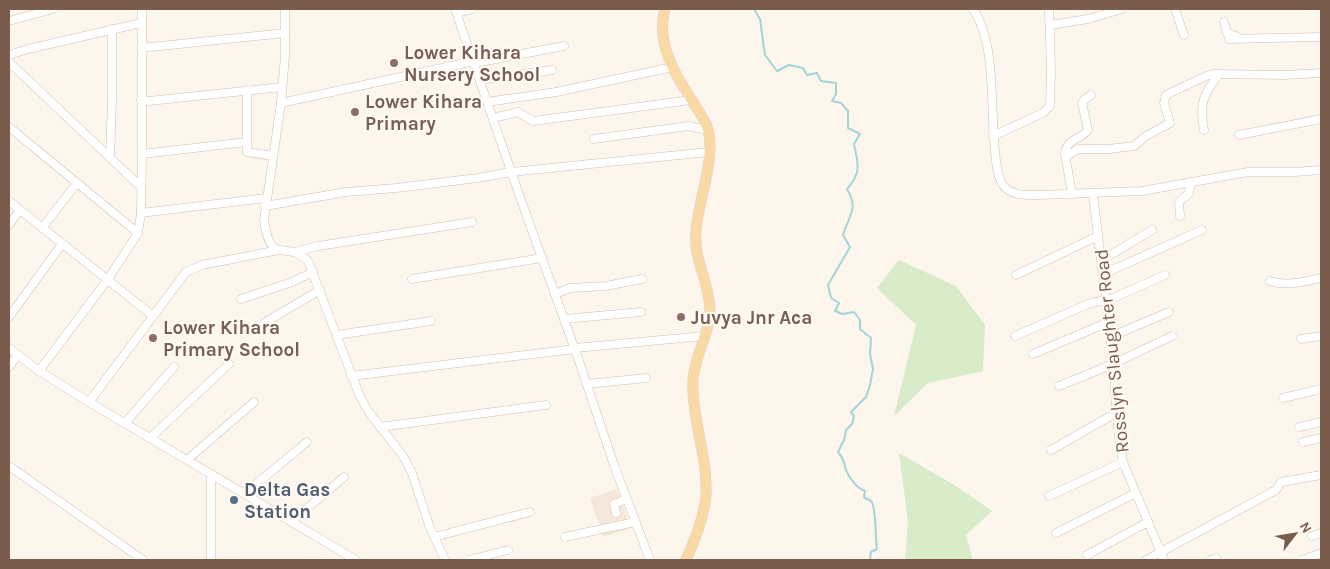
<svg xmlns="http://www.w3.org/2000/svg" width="1330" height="569" font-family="Karla,sans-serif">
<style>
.residential{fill:#f5e8da}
.green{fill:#d8ecc9}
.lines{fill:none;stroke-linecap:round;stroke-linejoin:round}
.stream{stroke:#a5d3da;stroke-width:2}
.minor-casing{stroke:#d1beb0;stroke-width:9}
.major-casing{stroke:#dad1cd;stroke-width:11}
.minor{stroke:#fff;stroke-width:8}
.major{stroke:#fbd9a5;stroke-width:10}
.education-dot{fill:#8d6e63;stroke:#fffaf3;stroke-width:2}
.service-dot{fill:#5c6f8a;stroke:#fffaf3;stroke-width:2}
.labels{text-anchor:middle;stroke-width:4.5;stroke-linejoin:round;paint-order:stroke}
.education-label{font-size:19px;font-weight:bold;fill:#785e54;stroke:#fffaf3;text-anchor:start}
.street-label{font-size:19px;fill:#7a5c4d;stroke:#fffaf3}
.service-label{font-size:19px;font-weight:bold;fill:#4e5e75;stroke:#fffaf3;text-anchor:start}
</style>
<rect width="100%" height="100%" fill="#fdf6ec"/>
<polygon class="residential" points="617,489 631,528 603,537 590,498"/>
<g class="green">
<polygon points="899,260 956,286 985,325 983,371 928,383 894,416 916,325 877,288"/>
<polygon points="899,453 956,486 992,511 966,535 973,560 905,560 908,521"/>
</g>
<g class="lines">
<path class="stream" d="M754 9 760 19 765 55 777 71 789 65 803 68 807 75 817 73 821 81 836 83V94L832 101 841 103 848 111V128L860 134 854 144C858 164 862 172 847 189 859 209 849 215 843 235L850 247 828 285 831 298 839 303 835 311 842 314 854 312 860 320V329L871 338 870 354 873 369 870 385 866 397 851 412 854 416 852 424 846 430 844 440 838 452C845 460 843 461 846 470 849 478 857 488 865 491L864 497C866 499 869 499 871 501 877 509 875 538 877 549L871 552 870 560"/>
<defs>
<g id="minor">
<path d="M285 9V56L281 103 264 220C271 269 286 238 308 261L359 394 368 411 403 456 412 473 429 525 445 560"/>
<polyline points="455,9 521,200 578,358 614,465 650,560"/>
<path d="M973 9C997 44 990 110 995 151 996 162 997 176 1003 185 1011 196 1026 195 1038 195L1142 191 1248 172H1295L1321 170"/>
<polyline points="1175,9 1184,35"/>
<polyline points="457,13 472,9"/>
<polyline points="9,21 53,9"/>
<polyline points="1224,22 1227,33 1238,37"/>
<polyline points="1050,25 1088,19 1122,9"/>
<polyline points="1229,39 1321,37"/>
<polyline points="141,48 285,33"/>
<polyline points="9,55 28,49 141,23"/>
<polyline points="9,62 141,187"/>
<polyline points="475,63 564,46"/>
<polyline points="480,80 552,70"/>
<polyline points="247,90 247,152 273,156"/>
<polyline points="141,100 149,101 282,87"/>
<polyline points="487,102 556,92 673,67"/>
<polyline points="281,103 474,61"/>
<polyline points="493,118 518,112 533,121 691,100"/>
<polyline points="9,127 138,233"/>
<path d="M1204 130C1199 104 1203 95 1219 74"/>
<polyline points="1239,135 1321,119"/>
<polyline points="993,136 1043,113 1050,106 1051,69 1049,9"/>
<polyline points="594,139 688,126 708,130"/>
<polyline points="142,154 246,142"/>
<polyline points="1066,157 1078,149 1109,149 1134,146 1146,136 1170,123 1164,103 1166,95 1206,76 1213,74 1284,75 1321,73"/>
<polyline points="110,158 112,100 112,29"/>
<path d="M1093 193C1099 250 1108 306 1113 363 1116 396 1116 429 1123 462L1164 560"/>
<path d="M1072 194 1065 154C1067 137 1080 141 1088 130L1082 103 1084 100 1091 95"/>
<polyline points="9,201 153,316"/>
<polyline points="265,206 346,192 396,188 478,178 511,172 709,152"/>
<polyline points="141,213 266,198"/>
<polyline points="1180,216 1179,202 1189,193 1191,182"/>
<polyline points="9,225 20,210"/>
<polyline points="42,228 77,183"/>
<polyline points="294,252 318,246 472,222"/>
<polyline points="1102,260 1152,230"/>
<polyline points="1103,274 1202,230"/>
<polyline points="1016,275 1098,236"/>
<polyline points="412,279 542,258"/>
<path d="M1270 281C1287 287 1305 281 1321 278"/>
<polyline points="555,294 570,288 606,286 642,279"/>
<polyline points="241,299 292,282 313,272"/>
<polyline points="9,317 62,244"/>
<polyline points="564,319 641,312"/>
<polyline points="264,323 320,290"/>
<polyline points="337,335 431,321"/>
<polyline points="1015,336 1088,304 1113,298 1165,275"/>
<polyline points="1110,337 1169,312"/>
<polyline points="1301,339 1321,336"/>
<polyline points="9,348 39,371 89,402 356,560"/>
<polyline points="575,348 704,336"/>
<polyline points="1033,354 1109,322"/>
<polyline points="9,367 17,356"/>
<polyline points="39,371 108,279 138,233 141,213 142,154 142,9"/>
<polyline points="351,376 575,349"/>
<polyline points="587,384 646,378"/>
<polyline points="1059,386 1113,364 1172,336"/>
<polyline points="1283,398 1321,389"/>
<polyline points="89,402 186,272 202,265 279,250"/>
<polyline points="125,423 174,367"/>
<polyline points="380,427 546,405"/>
<polyline points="1299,427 1321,422"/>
<polyline points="150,438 229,364"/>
<polyline points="1303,442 1321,438"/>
<polyline points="1051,450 1116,413"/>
<polyline points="187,460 254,402"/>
<polyline points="9,466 143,560"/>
<polyline points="211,474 211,560"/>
<polyline points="244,494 307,442"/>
<polyline points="1049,496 1123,462"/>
<polyline points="616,513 614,504 627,499"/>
<polyline points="291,522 344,477"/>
<polyline points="1056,533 1136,493"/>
<polyline points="1312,536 1321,533"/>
<polyline points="434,537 530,512"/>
<polyline points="565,537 635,522"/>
<polyline points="1087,555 1148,522"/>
<polyline points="469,560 508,550"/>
<polyline points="1146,560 1276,490 1281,482 1321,475"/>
<polyline points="1211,560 1216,558"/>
<polyline points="1302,560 1321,553"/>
</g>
<path id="major" d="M665 9C656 40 673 72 690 97 696 108 705 118 708 130 716 157 698 202 696 231 693 258 709 282 710 309 710 333 695 355 693 379 691 418 708 456 706 495 704 518 695 540 686 560"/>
</defs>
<use href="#minor" class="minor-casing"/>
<use href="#major" class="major-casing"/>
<use href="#minor" class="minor"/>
<use href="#major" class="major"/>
</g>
<g class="education-dot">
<circle cx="394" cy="63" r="5"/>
<circle cx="355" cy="112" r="5"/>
<circle cx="681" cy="317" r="5"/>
<circle cx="153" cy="338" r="5"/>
</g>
<circle class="service-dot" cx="234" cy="500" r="5"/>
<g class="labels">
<g class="education-label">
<text x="404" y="59">Lower Kihara<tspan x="404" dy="22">Nursery School</tspan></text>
<text x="365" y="108">Lower Kihara<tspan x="365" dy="22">Primary</tspan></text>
<text x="691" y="324">Juvya Jnr Aca</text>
<text x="163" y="334">Lower Kihara<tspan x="163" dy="22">Primary School</tspan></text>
</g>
<g class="street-label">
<text transform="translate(1111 351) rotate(-96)" y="7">Rosslyn Slaughter Road</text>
</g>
<g class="service-label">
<text x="244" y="496">Delta Gas<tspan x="244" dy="22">Station</tspan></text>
</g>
</g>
<rect width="1330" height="569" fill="none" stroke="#7a5c4d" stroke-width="20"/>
<g transform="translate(1295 534) rotate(59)" stroke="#fffaf3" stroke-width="4" paint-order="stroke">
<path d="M0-4L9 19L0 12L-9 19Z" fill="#7a5c4d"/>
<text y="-8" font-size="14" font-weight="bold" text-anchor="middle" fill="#7a5c4d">N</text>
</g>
</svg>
